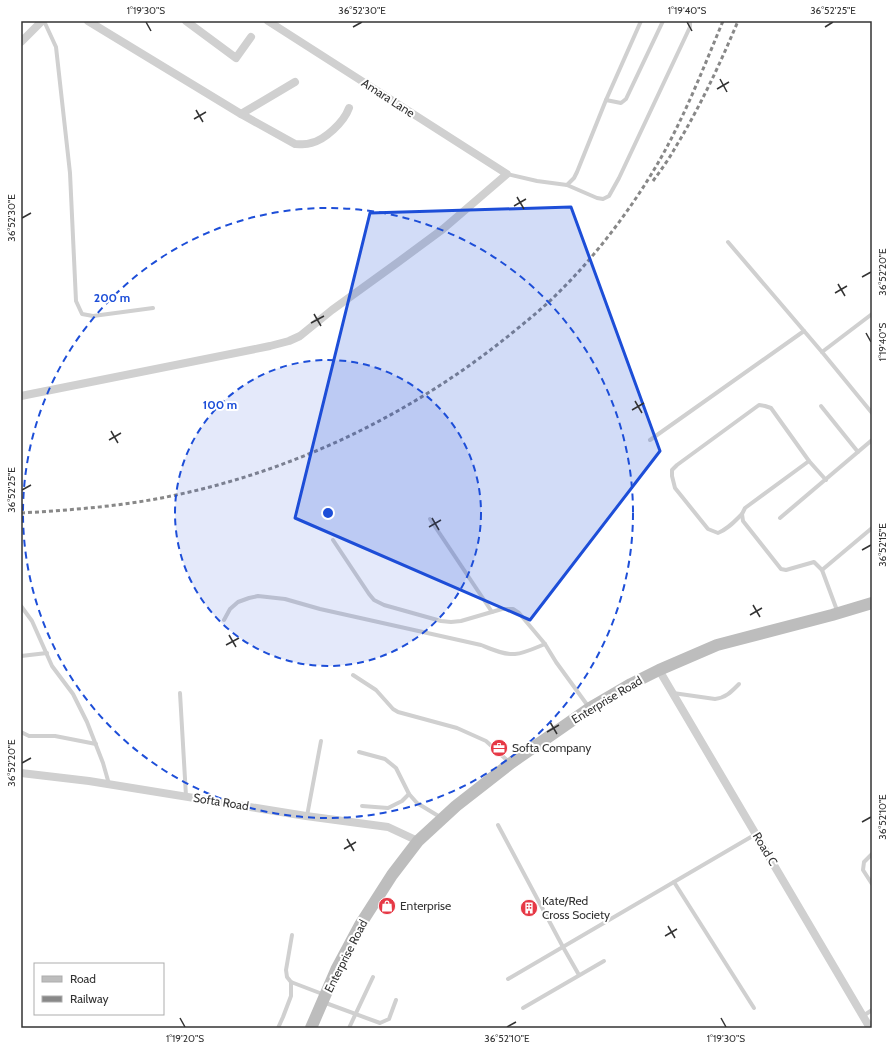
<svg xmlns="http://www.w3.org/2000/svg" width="893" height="1049" font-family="Cabin,sans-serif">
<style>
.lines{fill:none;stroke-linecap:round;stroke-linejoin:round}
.service{stroke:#d0d0d0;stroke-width:4}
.minor{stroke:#d0d0d0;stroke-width:8}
.secondary{stroke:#bdbdbd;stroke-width:12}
.rail{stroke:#888;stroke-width:3;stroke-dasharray:4 3;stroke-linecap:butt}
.marked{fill:#1d4ed8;fill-opacity:0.2;stroke:#1d4ed8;stroke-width:3;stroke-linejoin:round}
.ticks{fill:none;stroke:#333;stroke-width:1.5}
.ring{fill:none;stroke:#1d4ed8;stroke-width:2;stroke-dasharray:7 5}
.labels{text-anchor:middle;stroke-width:4;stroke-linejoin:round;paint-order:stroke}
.street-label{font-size:12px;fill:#333;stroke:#fff}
.poi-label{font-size:12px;fill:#333;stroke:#fff;text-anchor:start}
.centre{fill:#1d4ed8;stroke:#fff;stroke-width:2}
.ring-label{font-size:12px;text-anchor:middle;font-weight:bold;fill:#1d4ed8;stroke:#fff;stroke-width:4;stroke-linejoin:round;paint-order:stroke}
.neatline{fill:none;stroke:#333;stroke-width:1.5}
.ticks-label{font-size:10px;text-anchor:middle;fill:#333}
</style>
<rect width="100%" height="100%" fill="#fff"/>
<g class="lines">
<g class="service">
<polyline points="44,21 56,47 70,173 76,301 82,314 93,316 153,308"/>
<polyline points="606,100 621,103 626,99 663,21"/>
<polyline points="507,174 537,181 567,185 597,198 603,199 609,196 619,178 690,27 690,21"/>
<polyline points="567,185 574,178 577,172 606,100 641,21"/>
<polyline points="728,242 822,352 872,413"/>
<polyline points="822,352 872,314"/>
<polyline points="821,406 858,452"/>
<polyline points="650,440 804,331"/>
<polyline points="809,461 745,508 742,514 743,521 781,569 786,570 814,562 822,570 838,613"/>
<path d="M742 514C734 522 728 529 718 533L708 529 675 488 672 476V470L677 465 759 405 765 406 771 408 809 461 826 480"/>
<polyline points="780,518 872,440"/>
<polyline points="430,519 492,612"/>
<polyline points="333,540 369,594 374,600 384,605 441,621 451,622 461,621 502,609 513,609 519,613 545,644 556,662 588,706"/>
<polyline points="822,570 872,528"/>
<polyline points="21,606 32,621 52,666 73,694 87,722 103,763 109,784"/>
<path d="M224 620 230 609 238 602 249 598 258 596 285 599 320 609 481 645C491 649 504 655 515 654 525 653 535 648 545 644"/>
<polyline points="21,656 47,653"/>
<polyline points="353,675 376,690 393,709 398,712 457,728 486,741 510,763"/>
<polyline points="180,693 186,796"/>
<path d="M673 693 715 699C726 698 732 691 739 684"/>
<polyline points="21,732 29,736 55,736 96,744"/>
<polyline points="359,752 385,759 396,768 409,794 417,803 440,817"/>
<polyline points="362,806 388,808 402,801 409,794"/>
<polyline points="307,816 321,741"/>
<polyline points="498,825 563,947 579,975"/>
<polyline points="872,854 864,862 863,870 872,884"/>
<polyline points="674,882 754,1008"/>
<polyline points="292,935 286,970 287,977 291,982 325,995"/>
<polyline points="508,979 756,834"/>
<polyline points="323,1002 380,1023 389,1019 396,1000"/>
<polyline points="523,1008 604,961"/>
<polyline points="863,1016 872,1010"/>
<polyline points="278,1028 283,1017 291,996 291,982"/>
<polyline points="349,1028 373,977"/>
</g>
<g class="minor">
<path d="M88 21 241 114 295 144C301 144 306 145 311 143 325 140 344 122 349 108"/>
<polyline points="186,21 236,58 251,37"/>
<polyline points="21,42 42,21"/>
<polyline points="241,114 295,82"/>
<polyline points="21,396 270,346 289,341 300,336 332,310 397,263 443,229 507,174 268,21"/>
<polyline points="659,670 870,1028"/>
<polyline points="21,773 89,781 306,816 388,827 418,841"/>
</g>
<polyline class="secondary" points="311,1028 337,968 360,925 392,875 418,841 456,806 511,763 590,708 631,684 659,670 717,645 832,615 872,603"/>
<g class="rail">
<path d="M653 181C661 170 669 159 675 148 700 107 720 64 738 21"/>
<path d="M21 513C73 510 125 506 176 495 299 469 415 412 512 333 528 320 543 308 557 294 595 257 632 208 658 163 684 118 703 69 723 21"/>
</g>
</g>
<path class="marked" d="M571 207 660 451 530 620 295 518 370 213Z"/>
<path class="ticks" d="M146 22 151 31M687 22 692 31M353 27 362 22M825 27 833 22M720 79 727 92M717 89 729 82M196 110 203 122M194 119 206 112M517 197 524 209M514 206 526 199M22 218 31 213M862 277 871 272M838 284 845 296M835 293 847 286M314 314 321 326M311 323 324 316M866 333 871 342M635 401 642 413M632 410 644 403M111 431 118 443M109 440 121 433M22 490 31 485M432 518 439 530M429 527 441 520M862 550 871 545M753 605 760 617M750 615 762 608M229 635 236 647M226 645 239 638M550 722 557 734M547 732 559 725M22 763 31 758M862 822 871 817M347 839 354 851M344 849 356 842M668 926 675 938M665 936 677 929M180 1018 185 1027M721 1018 726 1027M507 1027 516 1022"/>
<circle cx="328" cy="513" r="153" fill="#1d4ed8" fill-opacity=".12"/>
<g class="ring">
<circle cx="328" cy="513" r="153"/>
<circle cx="328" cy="513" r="305"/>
</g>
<defs>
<symbol id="office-disc" viewBox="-11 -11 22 22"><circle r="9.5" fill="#e63946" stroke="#fff"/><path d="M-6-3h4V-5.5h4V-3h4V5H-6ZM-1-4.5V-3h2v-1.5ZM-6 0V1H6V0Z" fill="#fff"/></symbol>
<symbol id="shop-disc" viewBox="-11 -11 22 22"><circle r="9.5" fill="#e63946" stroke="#fff"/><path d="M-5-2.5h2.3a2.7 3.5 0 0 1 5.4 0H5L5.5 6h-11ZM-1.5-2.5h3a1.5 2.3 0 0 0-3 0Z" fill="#fff"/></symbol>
<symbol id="building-disc" viewBox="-11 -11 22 22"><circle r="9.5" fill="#e63946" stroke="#fff"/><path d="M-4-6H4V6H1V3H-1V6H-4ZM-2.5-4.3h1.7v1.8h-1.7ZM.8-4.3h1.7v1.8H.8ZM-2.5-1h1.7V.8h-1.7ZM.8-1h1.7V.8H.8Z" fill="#fff"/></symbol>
</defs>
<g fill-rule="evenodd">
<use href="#office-disc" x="489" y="738" width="20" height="20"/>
<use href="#shop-disc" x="377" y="896" width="20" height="20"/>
<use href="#building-disc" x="519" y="898" width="20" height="20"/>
</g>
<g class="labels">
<g class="street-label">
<text transform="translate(388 98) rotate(33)" y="4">Amara Lane</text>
<text transform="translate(607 700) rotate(-31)" y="4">Enterprise Road</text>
<text transform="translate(221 802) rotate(9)" y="4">Softa Road</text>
<text transform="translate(765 849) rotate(59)" y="4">Road C</text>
<text transform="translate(346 956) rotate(-63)" y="4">Enterprise Road</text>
</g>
<g class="poi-label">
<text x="512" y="752">Softa Company</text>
<text x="542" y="905">Kate/Red<tspan x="542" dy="14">Cross Society</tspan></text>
<text x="400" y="910">Enterprise</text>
</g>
</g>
<circle cx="328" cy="513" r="6" class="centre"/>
<g class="ring-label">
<text x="112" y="302">200 m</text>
<text x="220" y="409">100 m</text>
</g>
<rect width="893" height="1049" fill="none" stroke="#ffffff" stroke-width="44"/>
<rect x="34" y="963" width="130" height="52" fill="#ffffff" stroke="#adadad"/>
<rect x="42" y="976" width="20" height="6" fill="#bdbdbd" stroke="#adadad"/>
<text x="70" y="983" font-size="12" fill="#333333">Road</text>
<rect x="42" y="996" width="20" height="6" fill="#888888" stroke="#adadad"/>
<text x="70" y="1003" font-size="12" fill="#333333">Railway</text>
<rect x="22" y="22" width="849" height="1005" class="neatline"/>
<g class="ticks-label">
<text x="146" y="14">1°19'30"S</text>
<text x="362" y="14">36°52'30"E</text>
<text x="687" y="14">1°19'40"S</text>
<text x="833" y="14">36°52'25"E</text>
<text transform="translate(11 218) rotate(-90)" y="4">36°52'30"E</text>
<text transform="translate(882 272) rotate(-90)" y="4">36°52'20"E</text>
<text transform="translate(882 342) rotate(-90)" y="4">1°19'40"S</text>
<text transform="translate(11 490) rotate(-90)" y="4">36°52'25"E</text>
<text transform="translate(882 545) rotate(-90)" y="4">36°52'15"E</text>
<text transform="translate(11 763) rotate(-90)" y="4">36°52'20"E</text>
<text transform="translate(882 817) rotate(-90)" y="4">36°52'10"E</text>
<text x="185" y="1042">1°19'20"S</text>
<text x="507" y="1042">36°52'10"E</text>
<text x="726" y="1042">1°19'30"S</text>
</g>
</svg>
